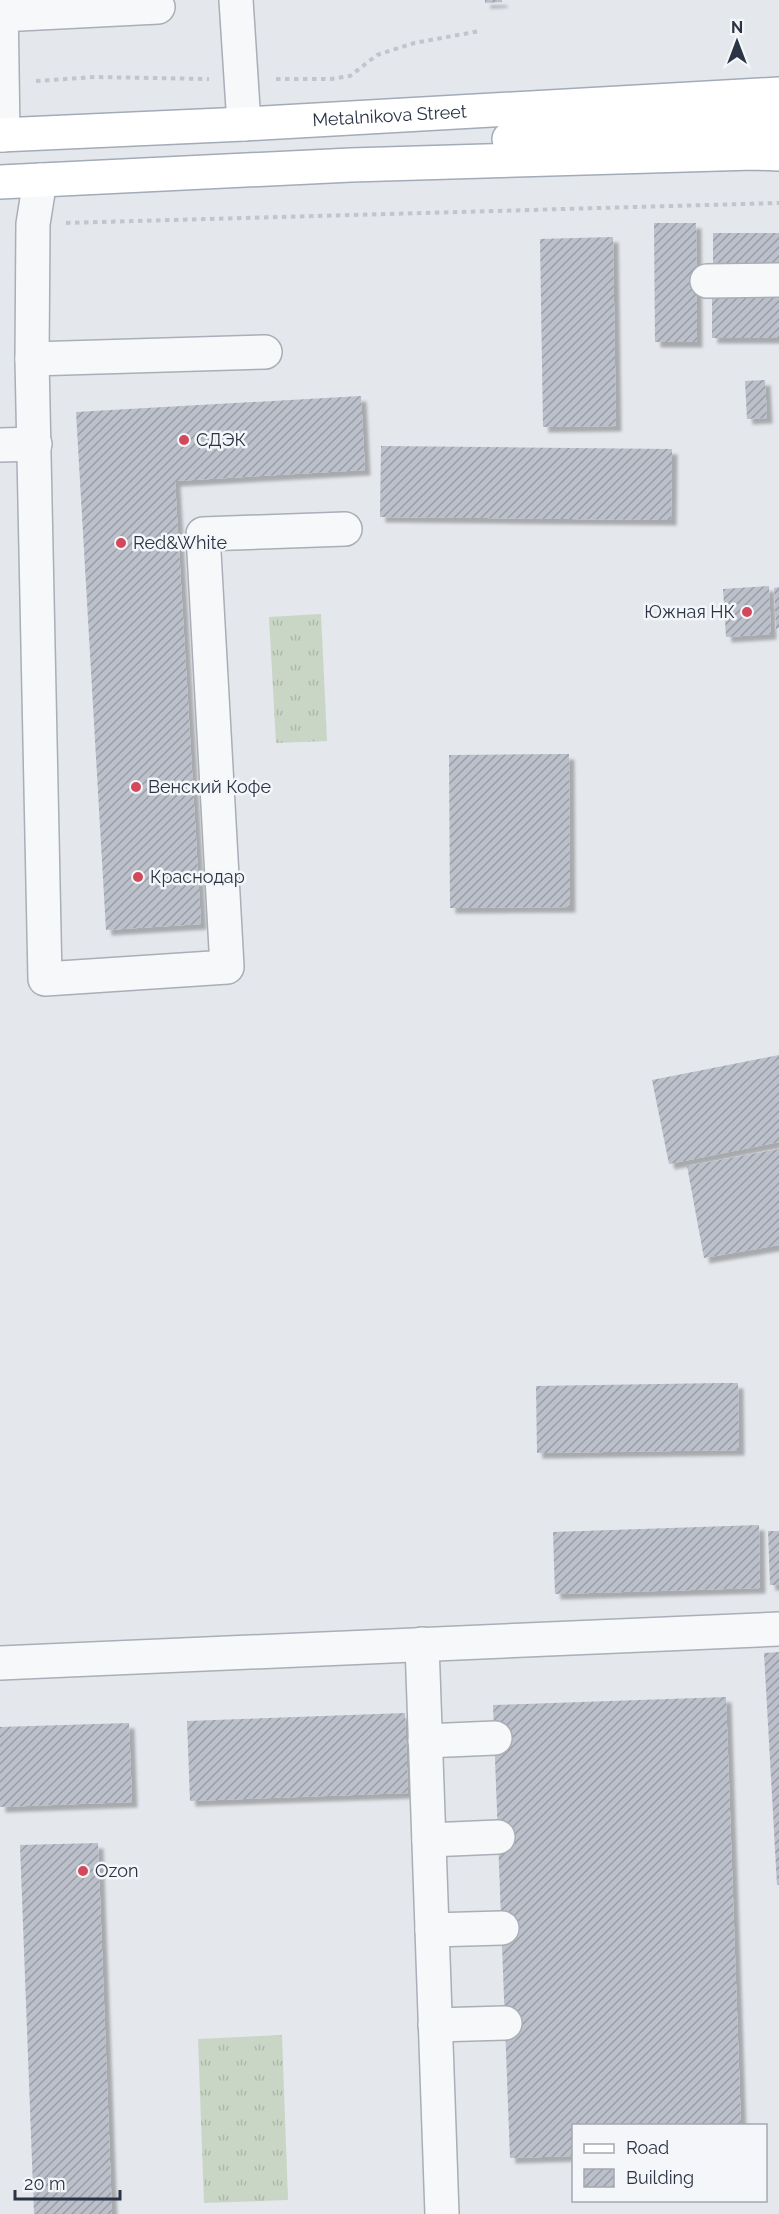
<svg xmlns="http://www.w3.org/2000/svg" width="779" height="2214" font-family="Raleway,sans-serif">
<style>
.grass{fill:url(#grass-tufts)}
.building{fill:url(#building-hatch);filter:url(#shadow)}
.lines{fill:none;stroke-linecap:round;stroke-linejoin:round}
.minor-casing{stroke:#a9aeb7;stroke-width:36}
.major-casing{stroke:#a3abb8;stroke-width:36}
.path{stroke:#c2c5cb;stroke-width:4;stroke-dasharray:4.5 4.5;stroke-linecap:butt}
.minor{stroke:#f7f8fa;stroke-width:33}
.major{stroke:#fff;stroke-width:33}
.poi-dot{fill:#d1495b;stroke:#f4f6f9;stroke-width:2}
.labels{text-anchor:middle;stroke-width:5;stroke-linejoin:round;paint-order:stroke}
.street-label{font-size:18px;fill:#2b3445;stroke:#f4f6f9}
.poi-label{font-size:18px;fill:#2b3445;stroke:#f4f6f9;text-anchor:start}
</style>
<defs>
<pattern id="grass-tufts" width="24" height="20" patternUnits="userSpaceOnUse" patternTransform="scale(1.5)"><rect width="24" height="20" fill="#c9d6c5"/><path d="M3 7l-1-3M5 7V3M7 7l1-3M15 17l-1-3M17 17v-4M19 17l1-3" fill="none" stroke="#adb8ab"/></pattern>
<pattern id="building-hatch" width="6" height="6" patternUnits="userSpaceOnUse" patternTransform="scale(1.5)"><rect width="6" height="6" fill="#bbc0ca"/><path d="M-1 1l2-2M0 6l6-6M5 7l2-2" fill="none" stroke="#989da6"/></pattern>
<filter id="shadow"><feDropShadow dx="5.5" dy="5.5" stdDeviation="1.5" flood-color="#0004"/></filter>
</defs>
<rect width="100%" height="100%" fill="#e4e7ec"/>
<g class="grass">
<polygon points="321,614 327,741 276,743 269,617"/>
<polygon points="282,2035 288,2200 204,2203 198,2039"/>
</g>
<g class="building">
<polygon points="485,0 502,0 502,2 485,3"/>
<polygon points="654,223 696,223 697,342 655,342"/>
<rect x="713" y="233" width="66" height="33"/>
<polygon points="613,237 616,426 543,427 540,239"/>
<rect x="712" y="298" width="67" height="40"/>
<polygon points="765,380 767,418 747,419 745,381"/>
<polygon points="361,396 365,470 175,481 201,924 106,930 76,412"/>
<polygon points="381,446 672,449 671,520 380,517"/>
<polygon points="769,586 771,634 726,637 723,589"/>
<polygon points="779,587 779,628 776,629 774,588"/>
<polygon points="569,754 570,907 450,908 449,755"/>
<polygon points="779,1055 779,1142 669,1164 652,1080"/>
<polygon points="779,1149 779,1245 704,1258 687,1166"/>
<polygon points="721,1383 738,1383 739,1450 537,1453 536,1386"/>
<polygon points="759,1525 760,1588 555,1594 553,1532"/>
<polygon points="768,1531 779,1531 779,1585 770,1585"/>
<polygon points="779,1652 779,1885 777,1885 764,1653"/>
<polygon points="726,1697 741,2126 574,2126 574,2156 510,2158 493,1705"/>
<polygon points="405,1713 408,1793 190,1801 187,1721"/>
<polygon points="129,1723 132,1802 0,1807 0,1727"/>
<polygon points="98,1843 112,2214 34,2214 20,1845"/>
</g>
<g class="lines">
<defs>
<g id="minor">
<polyline points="1,0 3,135"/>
<polyline points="236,0 244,124"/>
<polyline points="0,15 158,7"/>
<polyline points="40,180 33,224 32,359 45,979 227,967 203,534 345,529"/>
<polyline points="707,281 779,280"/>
<polyline points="32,359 265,352"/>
<polyline points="0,445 35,444"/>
<polyline points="422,1644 442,2214"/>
<polyline points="0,1663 779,1629"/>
<polyline points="425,1741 495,1738"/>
<polyline points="429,1840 498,1837"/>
<polyline points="432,1930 502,1928"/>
<polyline points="435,2025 505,2023"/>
</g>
<g id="major">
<path id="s1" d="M0 135 244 124 779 94"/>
<polyline points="509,139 779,125"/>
<polyline points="0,182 351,165 753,153 779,154"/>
</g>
</defs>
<use href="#minor" class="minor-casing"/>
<use href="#major" class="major-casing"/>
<g class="path">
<polyline points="276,79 331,79 350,76 377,55 414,43 480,31"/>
<polyline points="36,81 95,77 209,79"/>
<polyline points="66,223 779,203"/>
</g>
<use href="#minor" class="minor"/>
<use href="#major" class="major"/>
</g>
<g class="poi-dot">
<circle cx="184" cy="440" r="6"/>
<circle cx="121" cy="543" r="6"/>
<circle cx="747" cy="612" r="6"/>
<circle cx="136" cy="787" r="6"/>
<circle cx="138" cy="877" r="6"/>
<circle cx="83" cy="1871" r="6"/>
</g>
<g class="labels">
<g class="street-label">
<text dy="6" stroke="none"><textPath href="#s1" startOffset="390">Metalnikova Street</textPath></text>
</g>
<g class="poi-label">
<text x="196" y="446">СДЭК</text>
<text x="133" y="549">Red&amp;White</text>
<text x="735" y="618" text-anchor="end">Южная НК</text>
<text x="148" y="793">Венский Кофе</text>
<text x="150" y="883">Краснодар</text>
<text x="95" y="1877">Ozon</text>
</g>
</g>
<rect x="572" y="2124" width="195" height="78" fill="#f4f6f9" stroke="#a4a8b1" stroke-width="1.5"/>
<rect x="584" y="2144" width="30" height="9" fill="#ffffff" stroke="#a4a8b1" stroke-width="1.5"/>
<text x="626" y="2154" font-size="18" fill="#2b3445">Road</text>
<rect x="584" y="2169" width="30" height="18" fill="url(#building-hatch)" stroke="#a4a8b1" stroke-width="1.5"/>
<text x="626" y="2184" font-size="18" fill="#2b3445">Building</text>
<g transform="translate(737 42)" stroke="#f4f6f9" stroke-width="4.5" paint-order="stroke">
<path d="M0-4.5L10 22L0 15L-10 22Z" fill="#2b3445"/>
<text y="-9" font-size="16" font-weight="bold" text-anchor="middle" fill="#2b3445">N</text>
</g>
<path d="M15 2190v9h105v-9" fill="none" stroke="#2b3445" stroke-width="3"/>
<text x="24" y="2190" font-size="18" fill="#2b3445" stroke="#f4f6f9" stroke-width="4.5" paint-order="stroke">20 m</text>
</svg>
